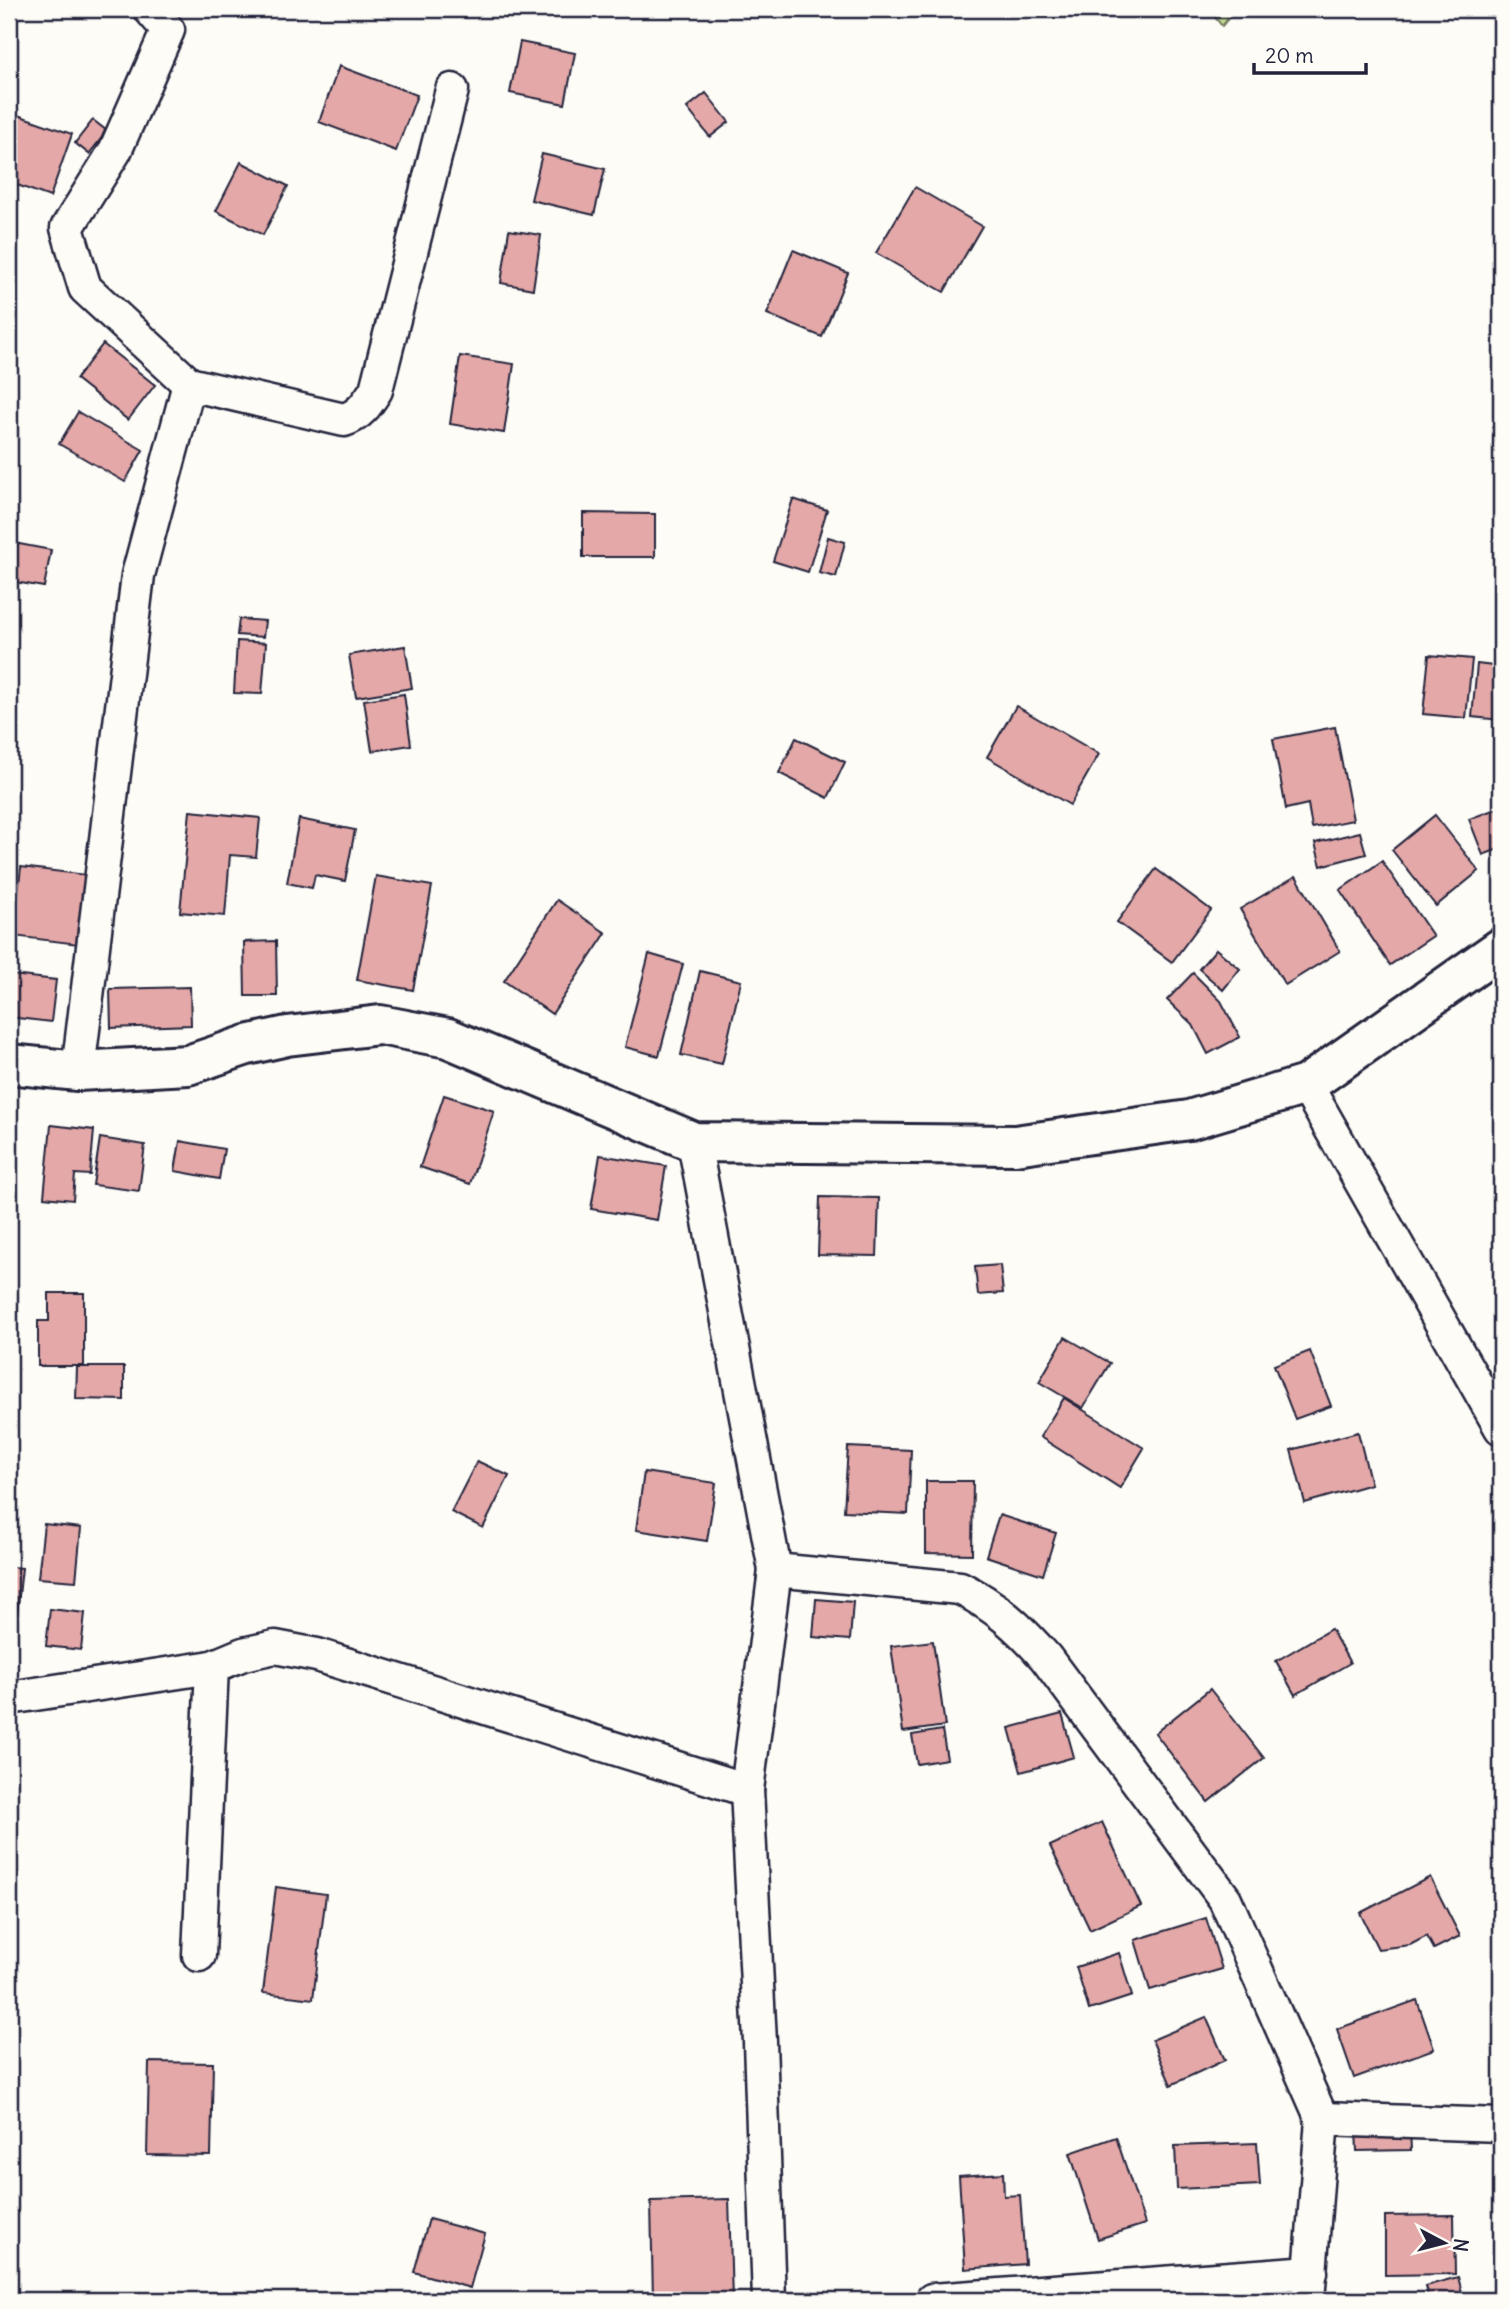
<svg xmlns="http://www.w3.org/2000/svg" width="1510" height="2309" font-family="Delius,sans-serif">
<style>
.green{fill:#c6da8e;stroke:#747e64;stroke-width:2}
.building{fill:#e3a8a7;stroke:#22223b;stroke-width:2}
.lines{fill:none;stroke-linecap:round;stroke-linejoin:round}
.minor-casing{stroke:#22223b;stroke-width:37}
.tertiary-casing{stroke:#22223b;stroke-width:44}
.minor{stroke:#fdfcf7;stroke-width:32}
.tertiary{stroke:#fdfcf7;stroke-width:38}
</style>
<rect width="100%" height="100%" fill="#fdfcf7"/>
<filter id="ink" filterUnits="userSpaceOnUse"><feTurbulence type="fractalNoise" baseFrequency=".0143" numOctaves="2"/><feDisplacementMap in="SourceGraphic" scale="14" xChannelSelector="R" yChannelSelector="G"/><feConvolveMatrix kernelMatrix="1 2 1 2 8 2 1 2 1" color-interpolation-filters="sRGB"/></filter>
<g filter="url(#ink)">
<polygon class="green" points="1208,9 1236,9 1222,26"/>
<g class="building">
<polygon points="520,42 575,53 565,104 510,93"/>
<polygon points="339,66 417,95 396,151 319,122"/>
<polygon points="706,93 729,122 710,137 687,108"/>
<polygon points="9,112 72,134 50,197 9,182"/>
<polygon points="93,120 107,131 89,154 75,143"/>
<polygon points="542,154 605,169 594,215 531,200"/>
<polygon points="241,162 288,186 263,235 216,211"/>
<polygon points="915,187 982,226 944,292 876,253"/>
<polygon points="509,230 541,235 533,289 501,283"/>
<polygon points="793,250 848,273 822,337 767,314"/>
<polygon points="103,344 155,385 128,420 76,379"/>
<polygon points="460,356 514,364 504,433 450,424"/>
<polygon points="78,412 143,450 125,482 59,444"/>
<polygon points="793,499 827,510 808,572 773,561"/>
<polygon points="583,513 655,514 655,557 583,557"/>
<polygon points="828,537 845,542 836,577 819,573"/>
<polygon points="14,543 51,550 44,587 9,581"/>
<polygon points="239,619 265,621 263,637 237,635"/>
<polygon points="237,641 266,643 262,694 234,693"/>
<polygon points="405,646 412,688 356,697 349,655"/>
<polygon points="1429,655 1472,659 1466,718 1423,714"/>
<polygon points="1477,664 1501,667 1501,720 1472,717"/>
<polygon points="404,694 411,745 372,751 364,700"/>
<polygon points="1016,706 1099,754 1070,805 987,757"/>
<polygon points="1335,727 1353,820 1312,828 1308,804 1286,809 1273,739"/>
<polygon points="796,738 845,762 828,798 779,773"/>
<polygon points="1501,807 1501,848 1483,855 1469,819"/>
<polygon points="190,811 260,818 256,857 230,855 225,916 180,912"/>
<polygon points="1435,815 1479,871 1436,906 1392,850"/>
<polygon points="299,819 355,830 345,881 315,875 312,888 287,883"/>
<polygon points="1360,832 1366,854 1321,866 1315,843"/>
<polygon points="1382,861 1433,936 1390,965 1340,890"/>
<polygon points="21,867 87,875 78,944 13,936"/>
<polygon points="1156,869 1211,910 1172,962 1117,922"/>
<polygon points="376,876 432,886 413,990 357,980"/>
<polygon points="1296,876 1340,951 1285,985 1240,909"/>
<polygon points="557,900 606,933 552,1014 504,981"/>
<polygon points="276,941 277,996 245,996 244,942"/>
<polygon points="1216,949 1240,969 1223,990 1199,969"/>
<polygon points="649,954 683,964 659,1056 625,1047"/>
<polygon points="700,971 741,981 722,1064 681,1055"/>
<polygon points="1193,973 1221,1001 1240,1037 1208,1054 1193,1025 1167,1000"/>
<polygon points="12,975 56,980 51,1022 9,1017"/>
<polygon points="190,987 191,1025 111,1028 110,989"/>
<polygon points="444,1095 494,1111 470,1184 420,1167"/>
<polygon points="51,1125 94,1130 90,1175 75,1174 73,1200 44,1197"/>
<polygon points="100,1138 145,1145 139,1191 93,1185"/>
<polygon points="180,1141 224,1149 219,1179 175,1171"/>
<polygon points="600,1155 666,1166 657,1220 591,1209"/>
<polygon points="820,1197 879,1198 877,1256 818,1255"/>
<polygon points="1000,1265 1003,1293 978,1295 975,1267"/>
<polygon points="49,1293 84,1293 84,1366 38,1366 38,1321 49,1321"/>
<polygon points="1065,1337 1110,1363 1083,1408 1039,1382"/>
<polygon points="1310,1351 1331,1406 1295,1419 1274,1365"/>
<polygon points="77,1367 124,1367 124,1400 76,1399"/>
<polygon points="1064,1398 1144,1448 1120,1488 1040,1437"/>
<polygon points="1358,1432 1371,1484 1305,1503 1291,1450"/>
<polygon points="848,1447 911,1450 908,1514 844,1511"/>
<polygon points="477,1461 509,1476 483,1528 451,1512"/>
<polygon points="644,1472 716,1483 707,1541 636,1530"/>
<polygon points="926,1481 973,1481 972,1554 926,1553"/>
<polygon points="999,1515 1056,1533 1043,1575 986,1556"/>
<polygon points="44,1524 81,1528 76,1581 38,1578"/>
<polygon points="9,1567 22,1568 17,1614 9,1613"/>
<polygon points="816,1599 853,1602 850,1640 813,1637"/>
<polygon points="50,1609 85,1613 81,1650 46,1646"/>
<polygon points="1331,1629 1350,1663 1295,1695 1276,1661"/>
<polygon points="933,1641 945,1726 903,1732 891,1646"/>
<polygon points="1210,1689 1264,1758 1208,1802 1155,1733"/>
<polygon points="1062,1714 1074,1757 1021,1772 1009,1728"/>
<polygon points="942,1730 947,1759 917,1764 912,1735"/>
<polygon points="1102,1822 1141,1906 1090,1930 1050,1846"/>
<polygon points="1430,1877 1460,1936 1434,1949 1427,1936 1410,1945 1378,1949 1360,1913"/>
<polygon points="276,1887 326,1894 313,1999 263,1993"/>
<polygon points="1206,1918 1222,1969 1150,1990 1135,1940"/>
<polygon points="1119,1953 1132,1996 1089,2010 1076,1967"/>
<polygon points="1417,2000 1434,2049 1354,2078 1337,2029"/>
<polygon points="1206,2017 1225,2060 1171,2085 1152,2040"/>
<polygon points="149,2062 213,2063 211,2156 147,2155"/>
<polygon points="1410,2129 1411,2150 1357,2151 1356,2130"/>
<polygon points="1116,2137 1145,2224 1098,2239 1070,2153"/>
<polygon points="1257,2143 1260,2185 1177,2189 1175,2146"/>
<polygon points="1003,2173 1004,2196 1020,2195 1025,2264 965,2269 959,2176"/>
<polygon points="729,2199 732,2300 653,2300 651,2201"/>
<polygon points="1454,2215 1455,2274 1385,2275 1385,2216"/>
<polygon points="429,2219 485,2234 470,2288 414,2272"/>
<polygon points="1458,2277 1464,2300 1429,2300 1425,2286"/>
</g>
<g class="lines">
<defs>
<g id="minor">
<path d="M150 9 168 30 115 151 67 228 85 288 189 384 344 420C360 415 367 404 376 390L452 90"/>
<polyline points="78,1071 138,575 189,384"/>
<polyline points="1306,1085 1501,1428"/>
<path d="M694 1142 775 1570 960 1588C995 1605 1021 1629 1046 1658L1225 1899 1322 2119 1308 2300"/>
<polyline points="9,1698 212,1667 243,1654 275,1647 317,1655 747,1790"/>
<polyline points="199,1955 212,1667"/>
<polyline points="1322,2119 1501,2125"/>
<polyline points="769,2300 760,2042 747,1790 775,1570"/>
<polyline points="932,2300 1311,2272"/>
</g>
<polyline id="tertiary" points="9,1064 78,1071 188,1065 247,1045 287,1036 380,1025 448,1038 694,1142 1015,1145 1189,1120 1306,1085 1501,948"/>
</defs>
<use href="#minor" class="minor-casing"/>
<use href="#tertiary" class="tertiary-casing"/>
<use href="#minor" class="minor"/>
<use href="#tertiary" class="tertiary"/>
</g>
</g>
<rect width="1510" height="2309" fill="none" stroke="#fdfcf7" stroke-width="35"/>
<rect x="18" y="18" width="1475" height="2274" fill="none" stroke="#22223b" stroke-width="2.5" filter="url(#ink)"/>
<g transform="translate(1444 2243) rotate(97)" stroke="#fdfcf7" stroke-width="5" paint-order="stroke">
<path d="M0-5L12 26L0 18L-12 26Z" fill="#22223b"/>
<text y="-10" font-size="19" font-weight="bold" text-anchor="middle" fill="#22223b">N</text>
</g>
<path d="M1254 63v10h112v-10" fill="none" stroke="#22223b" stroke-width="3.5"/>
<text x="1265" y="63" font-size="21" fill="#22223b" stroke="#fdfcf7" stroke-width="5" paint-order="stroke">20 m</text>
</svg>
